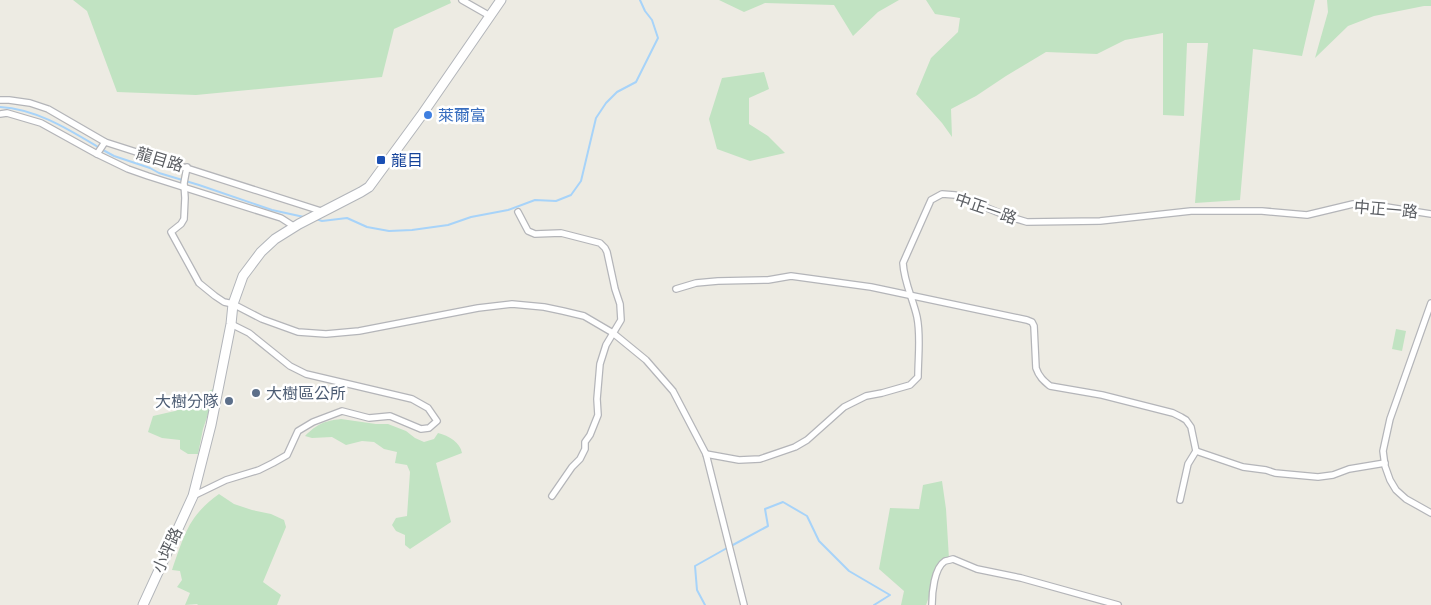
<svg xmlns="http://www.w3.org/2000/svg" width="1431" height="605" font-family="Lato,'Noto Sans TC',sans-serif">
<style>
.green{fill:#c1e3c2}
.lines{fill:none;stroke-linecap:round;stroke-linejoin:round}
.stream{stroke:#a7d3f9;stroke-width:2}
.street-casing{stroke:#b4b5b9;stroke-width:8}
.secondary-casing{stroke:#b2b5ba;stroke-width:11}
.street{stroke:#fff;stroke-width:5.5}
.secondary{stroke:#fff;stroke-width:9}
.shop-dot{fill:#3f7fe0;stroke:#fff;stroke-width:2}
.transit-dot{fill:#1a4fb4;stroke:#fff;stroke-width:2}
.service-dot{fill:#5c6f8a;stroke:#fff;stroke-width:2}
.labels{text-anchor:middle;stroke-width:5;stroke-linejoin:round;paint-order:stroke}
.shop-label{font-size:16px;fill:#366cbe;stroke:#fff;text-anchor:start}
.street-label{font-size:16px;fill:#5b5e63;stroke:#fff}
.transit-label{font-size:16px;fill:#164399;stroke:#fff;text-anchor:start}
.service-label{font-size:16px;fill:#4e5e75;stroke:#fff;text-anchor:start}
</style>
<rect width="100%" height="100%" fill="#edebe3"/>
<g class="green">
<polygon points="73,0 450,0 451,3 394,29 382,77 196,95 117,92 87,11"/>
<polygon points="719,0 899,0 878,12 853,36 834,5 765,3 744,12"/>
<polygon points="926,0 1315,0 1302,56 1253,49 1240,200 1195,203 1208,43 1187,43 1184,116 1163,115 1163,33 1125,40 1097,54 1046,52 1006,76 976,96 951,109 952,137 942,123 916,94 931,58 958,32 960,18 935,14"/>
<polygon points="1327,0 1431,0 1431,6 1424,6 1374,16 1348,26 1315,58 1328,12"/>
<polygon points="764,72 769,89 749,98 749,124 768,136 785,153 750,161 717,149 709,119 722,78"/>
<polygon points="1396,329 1406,331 1402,351 1392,349"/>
<polygon points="217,387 203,429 198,454 188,454 180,449 180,440 162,438 148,432 153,416 175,411 191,405 203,394"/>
<path d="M341 419 376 424H388L406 431 415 438 424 442 434 439 438 433C449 436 460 442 462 453L436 463 451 522 410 549 405 545V535L396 531 392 525 396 518 407 516 410 472 407 465 395 463 397 452 384 449 374 442 362 441 346 445 332 437 312 438 305 436C317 424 324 421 341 419Z"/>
<polygon points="942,481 946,509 949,559 936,578 926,605 901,605 904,591 879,569 890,508 919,509 923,485"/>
<path d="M219 494 234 504 252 510 271 514 284 520 286 527 263 582 281 595 277 605H198L197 604 185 605 190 593 177 587 182 580 180 571 172 570C184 536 188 516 219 494Z"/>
</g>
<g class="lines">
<g class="stream">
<path d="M0 107C36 109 68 129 98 147"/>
<polyline points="103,150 114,156 150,168 159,173 199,185 272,210 304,217"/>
<polyline points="316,219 322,221 347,218 367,227 389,231 412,230 448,225 471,217 508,210 535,200 556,201 571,195 581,181 596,118 606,103 617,92 636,82 658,38 652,20 645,11 640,0"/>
<polyline points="731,546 768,526 765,509 783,502 807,516 819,541 849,571 890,595 874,605"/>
<polyline points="705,605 697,590 695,566 727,548"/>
</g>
<defs>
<g id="street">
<polyline points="462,0 490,16"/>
<polyline points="0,100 9,100 30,103 48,109 105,142 324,212"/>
<polyline points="0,114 7,113 41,123 97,154 128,169 148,176 281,218 295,227"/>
<polyline points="97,154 105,142"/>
<polyline points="187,167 184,183 185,198 184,219 181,224 171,232 199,283 215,296 224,302 233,304 262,319 298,332 326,334 359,331 478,308 512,304 544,307 563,311 584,316 613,333 646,360 673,391 706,454 744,605"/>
<polyline points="518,212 528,231 535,234 561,233 600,243 605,248 607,252 615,289 620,304 621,320 606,345 600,364 597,399 598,415 590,435 585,442 585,449 580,459 572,467 552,496"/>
<path d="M676 289 696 283 718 281 768 280 791 276 871 287 1027 320 1032 322 1034 326 1036 368C1039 377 1044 381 1050 386L1102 395 1173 413 1181 417 1186 420 1191 427 1196 451 1188 464 1180 500"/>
<polyline points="1431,303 1390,419 1383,451 1385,466 1390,480 1396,490 1406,499 1431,513"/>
<polyline points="1196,451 1243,467 1266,470 1275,473 1318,477 1333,475 1349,469 1385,463"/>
<path d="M706 454 739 460 760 459 795 447 807 440 844 407 866 396 882 393 910 385 918 377C918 357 921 336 917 317 913 299 904 282 903 263L931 200 942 194 955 195 1007 216 1027 222 1100 221 1191 211H1262L1307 215 1353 204 1380 206 1431 214"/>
<polyline points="193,496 226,480 259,470 273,463 287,455 298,431 313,422 342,411 369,418 390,416 421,429 429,428 437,421 428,408 412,399 306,374 290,366 249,333 231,324"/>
<path d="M932 605C932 593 934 568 945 561 946 561 953 559 953 559L977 569 1021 578 1118 605"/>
</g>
<polyline id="secondary" points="143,605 193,496 211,425 231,324 233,304 243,276 261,252 275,239 299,224 361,192 369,187 421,116 501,0"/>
</defs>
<use href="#street" class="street-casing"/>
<use href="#secondary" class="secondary-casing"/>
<use href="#street" class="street"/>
<use href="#secondary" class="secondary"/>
</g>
<circle class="shop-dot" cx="428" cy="115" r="5"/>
<rect class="transit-dot" x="376" y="155" width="10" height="10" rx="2.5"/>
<g class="service-dot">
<circle cx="256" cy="393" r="5"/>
<circle cx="229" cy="401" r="5"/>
</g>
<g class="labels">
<g class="shop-label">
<text x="438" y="121">萊爾富</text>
</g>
<g class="street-label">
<text transform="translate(160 159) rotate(17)" y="6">龍目路</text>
<text transform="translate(986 208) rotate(19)" y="6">中正一路</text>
<text transform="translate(1386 209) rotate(5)" y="6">中正一路</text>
<text transform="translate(167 550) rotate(-65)" y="6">小坪路</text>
</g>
<g class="transit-label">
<text x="391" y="166">龍目</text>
</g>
<g class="service-label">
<text x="266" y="399">大樹區公所</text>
<text x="219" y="407" text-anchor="end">大樹分隊</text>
</g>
</g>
</svg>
